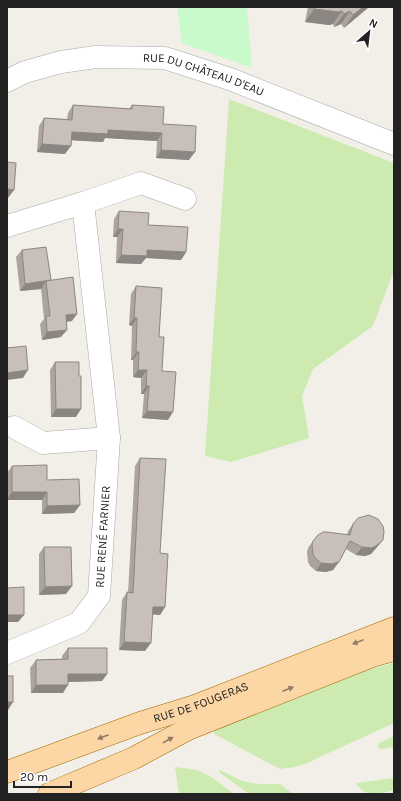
<svg xmlns="http://www.w3.org/2000/svg" width="401" height="801" font-family="Karla,sans-serif">
<style>
.grass{fill:#cdebb0}
.park{fill:#c8facc}
.lines{fill:none;stroke-linecap:round;stroke-linejoin:round}
.minor-casing{stroke:#a9a9a9;stroke-width:23}
.major-casing{stroke:#a06b00;stroke-width:23}
.minor{stroke:#fff;stroke-width:22}
.major{stroke:#fcd6a4;stroke-width:22}
.wall{fill:#aba49e}
.shaded-wall{fill:#8b8681}
.building{fill:#c7bfb8;stroke:#8b8681}
.oneway{fill:#8f7c63}
.labels{text-anchor:middle;stroke-width:3.5;stroke-linejoin:round;paint-order:stroke}
.street-label{font-size:12px;fill:#222;stroke:#fff}
</style>
<rect width="100%" height="100%" fill="#f2efe9"/>
<g class="grass">
<polygon points="229,99 394,163 394,270 373,326 313,369 302,396 309,438 231,462 205,456"/>
<polygon points="394,663 394,723 307,763 295,767 280,769 216,735 214,733 215,730 354,674 369,669"/>
<polygon points="394,736 394,747 381,749 378,747 378,744 379,743"/>
<polygon points="175,767 197,770 213,778 234,794 179,794"/>
<polygon points="220,770 240,780 251,783 261,784 280,784 293,794 249,794 220,773 219,771"/>
<path d="M394 778V790C380 794 364 798 356 783Z"/>
</g>
<polygon class="park" points="177,7 247,7 252,68 182,43"/>
<g class="lines">
<defs>
<g id="minor">
<path id="s1" d="M7 81 25 72 61 62 96 57 165 58 230 79 394 144"/>
<polyline points="7,226 83,203 141,183 185,199"/>
<polyline points="14,427 43,443 109,438"/>
<path id="s2" d="M7 653 79 623 99 596 109 438 83 203"/>
</g>
<g id="major">
<path id="s3" d="M7 772 140 723 195 706 394 628"/>
<polyline points="49,794 134,758 188,729 372,656 394,650"/>
</g>
</defs>
<use href="#minor" class="minor-casing"/>
<use href="#major" class="major-casing"/>
<use href="#minor" class="minor"/>
<use href="#major" class="major"/>
</g>
<g class="wall">
<polygon points="308,7 369,7 344,28 341,24 334,27 333,24 329,25 305,22"/>
<polygon points="73,105 129,109 132,105 163,124 189,160 156,158 157,141 105,138 103,142 71,140 65,154 37,152 39,126 44,118 67,119 68,113"/>
<polygon points="119,211 148,225 186,252 181,260 146,258 141,264 116,263 117,237 113,237 114,219"/>
<polygon points="22,250 51,280 72,321 66,322 61,337 42,340 40,324 44,319 41,289 20,291 16,257"/>
<polygon points="136,286 159,337 162,371 168,420 142,418 144,394 141,394 141,378 133,377 133,360 131,360 132,326 129,325 131,294"/>
<polygon points="55,362 76,417 51,417 50,370"/>
<polygon points="140,458 160,553 165,607 160,615 152,614 145,651 119,650 122,600 127,592 128,593 135,466"/>
<polygon points="12,466 47,480 80,505 74,513 42,514 42,500 7,500 7,473"/>
<polygon points="353,524 383,540 371,554 365,556 356,555 346,549 333,570 326,572 316,571 310,566 308,562 307,552 308,548 313,541 347,535 348,531"/>
<polygon points="44,547 66,594 39,595 39,554"/>
<polygon points="68,648 107,674 102,681 68,682 63,693 31,693 30,668 36,660 62,659 62,656"/>
</g>
<g class="shaded-wall">
<polygon points="363,7 369,7 344,28 353,15"/>
<polygon points="314,9 342,11 333,24 329,25 305,22"/>
<polygon points="350,11 341,24 334,27 344,14"/>
<polygon points="108,130 162,133 157,141 105,138 103,142 66,140 72,132"/>
<polygon points="42,144 71,146 65,154 37,152"/>
<polygon points="161,150 195,152 189,160 156,158"/>
<polygon points="7,189 14,190 8,198 7,197"/>
<polygon points="118,229 123,229 117,237 113,237"/>
<polygon points="147,250 186,252 181,260 146,258 141,264 116,263 121,255"/>
<polygon points="46,281 41,289 20,291 25,284"/>
<polygon points="77,314 72,321 61,322 66,315"/>
<polygon points="134,318 137,318 132,326 129,325"/>
<polygon points="67,330 61,337 42,340 47,332"/>
<polygon points="136,352 139,352 133,360 131,360"/>
<polygon points="28,370 23,378 7,380 7,373"/>
<polygon points="138,370 147,370 141,378 133,377"/>
<polygon points="146,386 149,386 144,394 141,394"/>
<polygon points="56,409 81,409 76,417 51,417"/>
<polygon points="147,411 173,412 168,420 142,418"/>
<polygon points="12,492 47,492 42,500 7,500"/>
<polygon points="80,505 74,513 42,514 47,506"/>
<polygon points="383,540 371,554 365,556 356,555 362,547"/>
<polygon points="339,562 333,570 326,572 316,571 321,563"/>
<polygon points="72,586 66,594 39,595 45,587"/>
<polygon points="153,607 165,607 160,615 147,614"/>
<polygon points="7,615 24,615 18,622 7,622"/>
<polygon points="124,642 151,643 145,651 119,650"/>
<polygon points="68,674 107,674 102,681 63,682"/>
<polygon points="36,685 68,685 63,693 31,693"/>
<polygon points="7,702 13,702 8,710 7,710"/>
</g>
<g class="building">
<polygon points="314,7 363,7 353,15 350,11 344,14 342,11 338,12 314,9"/>
<polygon points="73,105 132,109 132,105 164,107 163,124 196,126 195,152 161,150 162,133 108,130 108,134 72,132 71,146 42,144 44,118 72,120"/>
<polygon points="7,162 16,163 14,190 7,189"/>
<polygon points="119,211 149,213 148,225 188,227 186,252 147,250 147,256 121,255 123,229 118,229"/>
<polygon points="46,247 51,280 25,284 22,250"/>
<polygon points="73,277 77,314 66,315 67,330 47,332 46,316 50,316 46,281"/>
<polygon points="136,286 162,288 159,337 164,337 162,371 176,372 173,412 147,411 149,386 146,386 147,370 138,370 139,352 136,352 137,318 134,318"/>
<polygon points="26,346 28,370 7,373 7,348"/>
<polygon points="55,362 79,362 79,376 81,376 81,409 56,409"/>
<polygon points="140,458 166,459 160,553 168,554 165,607 153,607 151,643 124,642 127,592 133,593"/>
<polygon points="47,465 47,480 79,479 80,505 47,506 47,492 12,492 12,466"/>
<polygon points="369,515 378,519 383,526 384,531 383,540 376,546 371,548 362,547 350,541 339,562 331,564 321,563 315,558 313,554 312,544 313,541 318,535 323,532 327,532 350,535 353,524 358,518"/>
<polygon points="44,547 71,547 72,586 45,587"/>
<polygon points="24,587 24,615 7,615 7,588"/>
<polygon points="68,648 107,648 107,674 68,674 68,685 36,685 36,660 68,659"/>
<rect x="7" y="676" width="6" height="26"/>
</g>
<defs><path id="oneway-solid" d="M-6-.8H1V-3.2L6.5 0L1 3.2V.8H-6Z"/></defs>
<g class="oneway">
<use href="#oneway-solid" transform="translate(358 642) rotate(159)"/>
<use href="#oneway-solid" transform="translate(288 689) rotate(-21)"/>
<use href="#oneway-solid" transform="translate(103 737) rotate(159)"/>
<use href="#oneway-solid" transform="translate(168 740) rotate(-29)"/>
</g>
<g class="labels">
<g class="street-label">
<text dy="4" stroke="none"><textPath href="#s1" startOffset="203">RUE DU CHÂTEAU D'EAU</textPath></text>
<text dy="4" stroke="none"><textPath href="#s2" startOffset="171">RUE RENÉ FARNIER</textPath></text>
<text dy="4" stroke="none"><textPath href="#s3" startOffset="206">RUE DE FOUGERAS</textPath></text>
</g>
</g>
<rect width="401" height="801" fill="none" stroke="#222222" stroke-width="16"/>
<g transform="translate(369 32) rotate(28)" stroke="#ffffff" stroke-width="3" paint-order="stroke">
<path d="M0-3L7 15L0 10L-7 15Z" fill="#222222"/>
<text y="-6" font-size="11" font-weight="bold" text-anchor="middle" fill="#222222">N</text>
</g>
<path d="M14 781v6h57v-6" fill="none" stroke="#222222" stroke-width="2"/>
<text x="20" y="781" font-size="12" fill="#222222" stroke="#ffffff" stroke-width="3" paint-order="stroke">20 m</text>
</svg>
